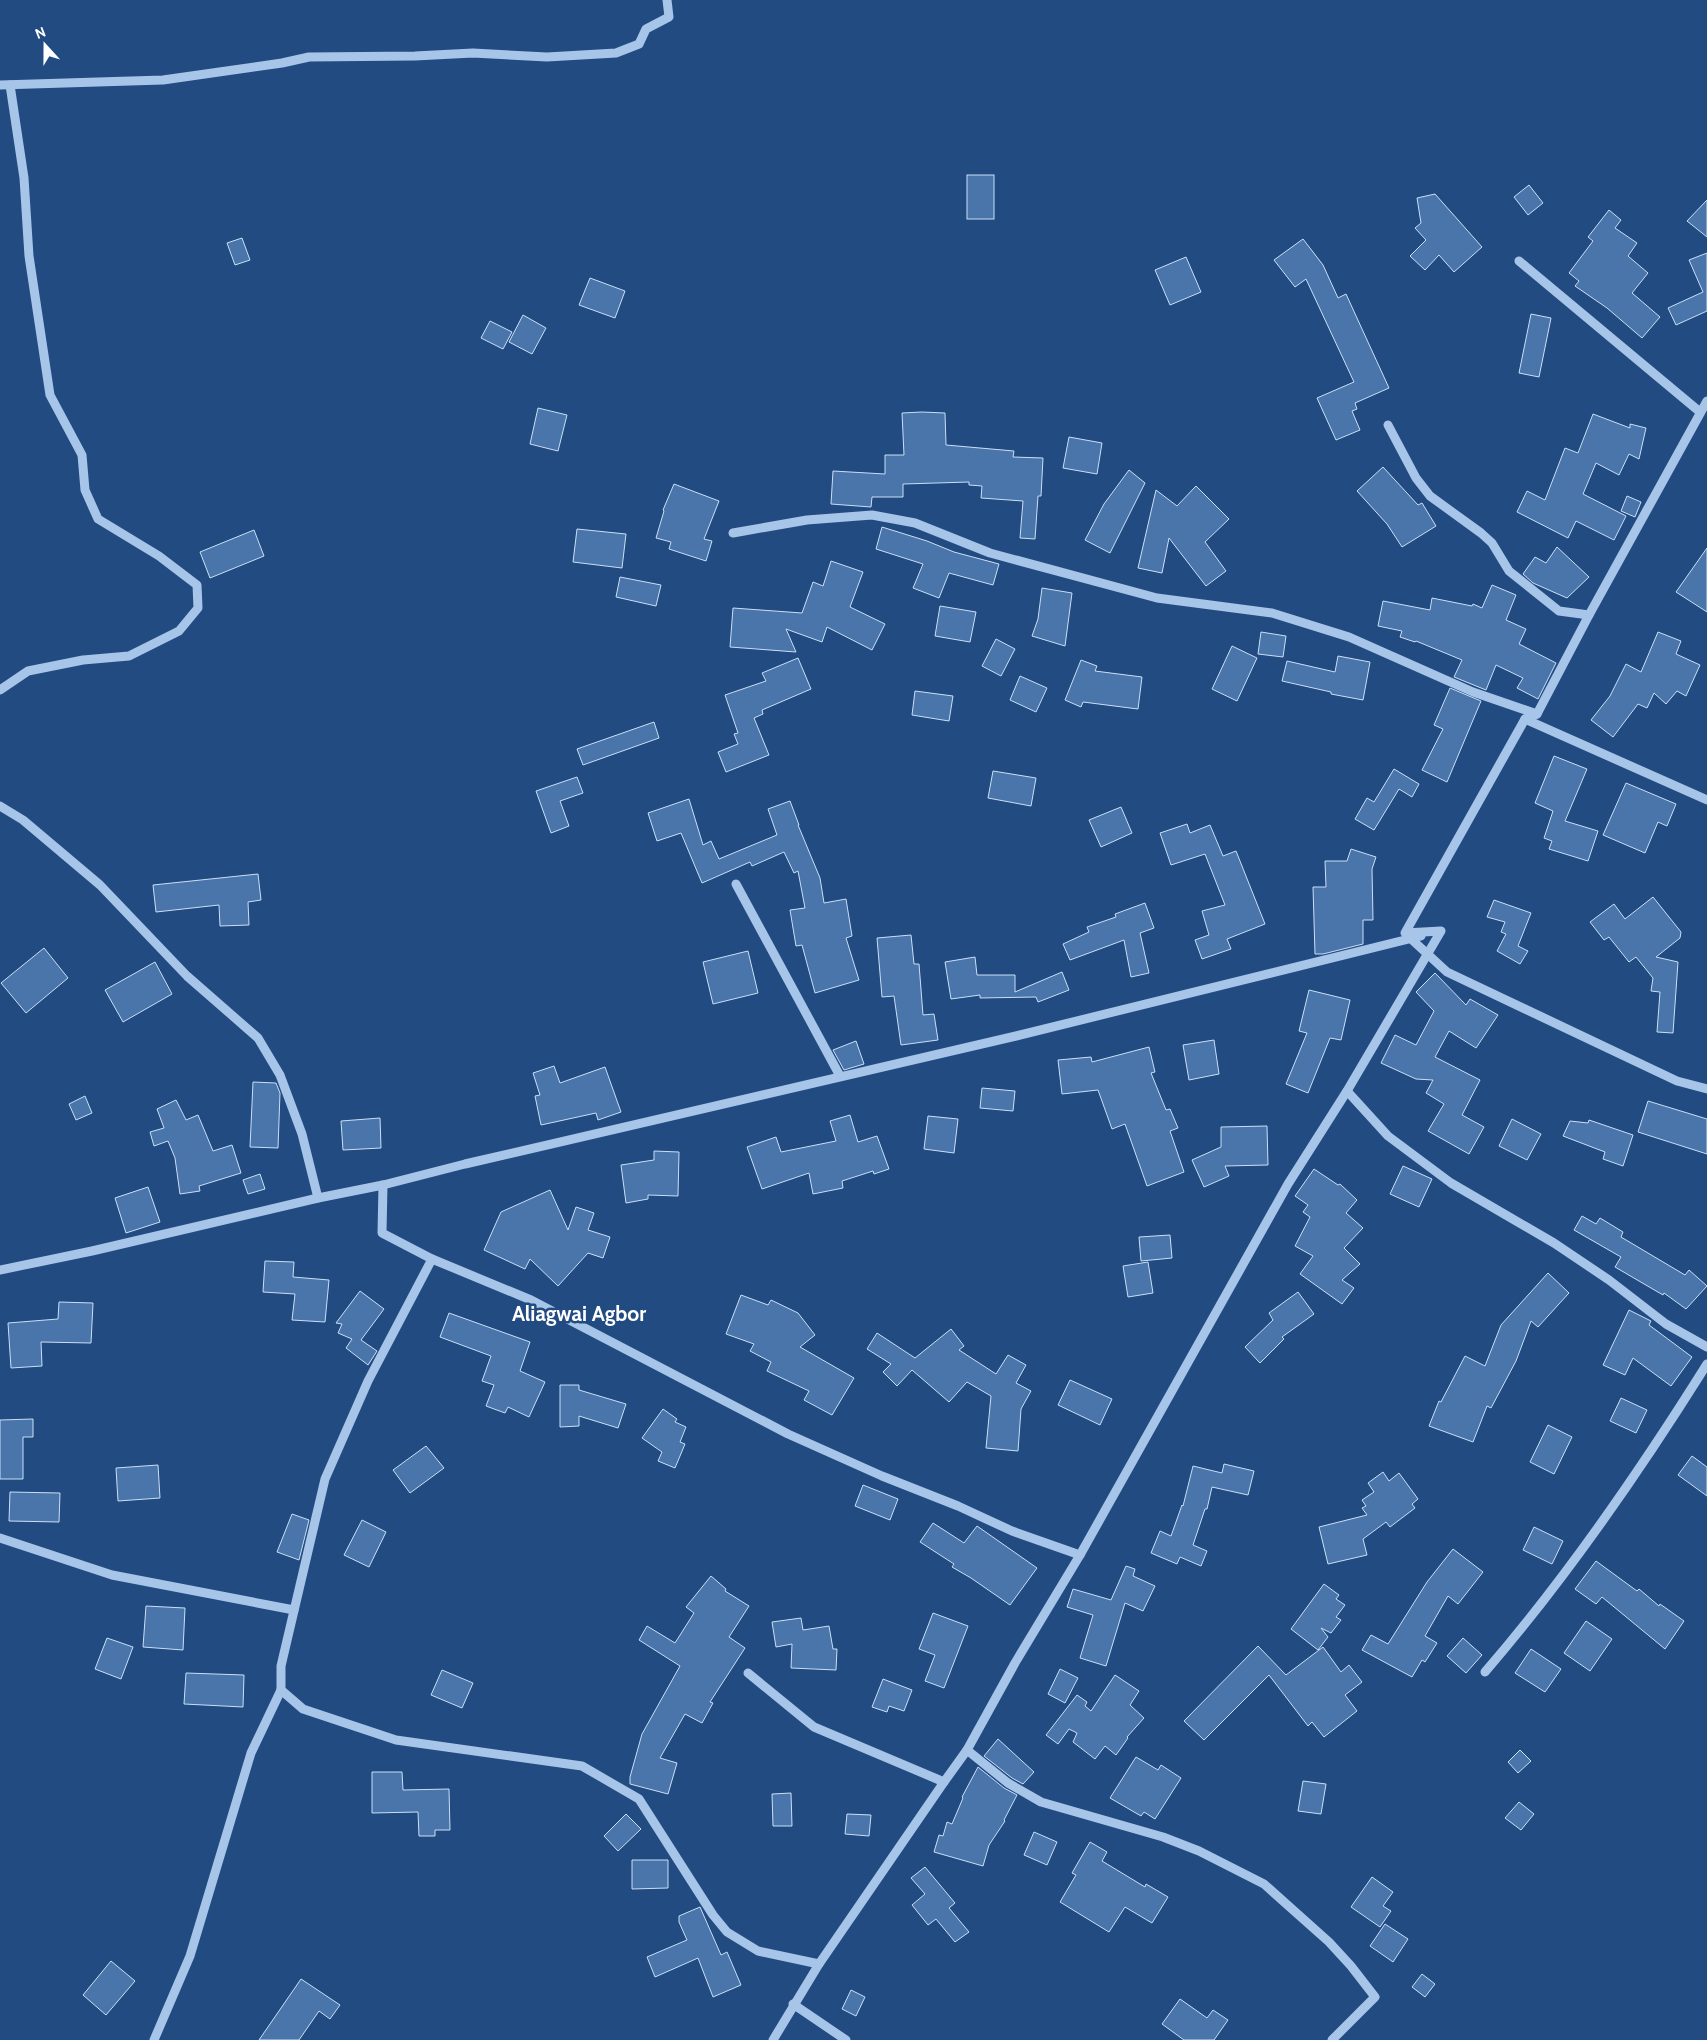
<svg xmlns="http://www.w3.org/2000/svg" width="1707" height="2040" font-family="Cabin,sans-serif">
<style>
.building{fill:#4975ab;stroke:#cbdff6}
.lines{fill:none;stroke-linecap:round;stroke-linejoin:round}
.minor{stroke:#a7c5e8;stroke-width:9}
.labels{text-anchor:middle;stroke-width:5;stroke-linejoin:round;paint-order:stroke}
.quarter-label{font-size:21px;font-weight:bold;fill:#fff;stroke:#214b81}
</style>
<rect width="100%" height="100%" fill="#214b81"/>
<g class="building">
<rect x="967" y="175" width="27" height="44"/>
<polygon points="1529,185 1543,203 1528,215 1514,197"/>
<polygon points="1435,194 1482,247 1454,272 1439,255 1425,270 1410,256 1426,240 1415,228 1421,223 1417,198"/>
<polygon points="1707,200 1707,237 1687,221"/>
<polygon points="1609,210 1621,220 1615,228 1637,243 1628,256 1648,273 1632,293 1660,317 1642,338 1607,308 1575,286 1579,281 1569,273 1593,241 1588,237"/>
<polygon points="242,238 250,260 235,265 227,243"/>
<polygon points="1303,239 1323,265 1338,298 1346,294 1389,388 1355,403 1357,409 1352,411 1360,430 1336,440 1317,398 1354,382 1306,279 1295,287 1274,260"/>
<polygon points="1707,253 1707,311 1676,325 1668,308 1703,292 1689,260"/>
<polygon points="1186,257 1201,292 1170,305 1155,270"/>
<polygon points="590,278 625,291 615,318 579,305"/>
<polygon points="1531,314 1551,318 1539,377 1519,373"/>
<polygon points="523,315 546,328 532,354 509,342"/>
<polygon points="490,321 512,332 503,349 481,338"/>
<polygon points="538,408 567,415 558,451 530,444"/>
<polygon points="922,412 945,413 946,445 1014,451 1013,457 1043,458 1041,496 1038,496 1035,539 1020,538 1023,501 981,498 982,486 969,485 969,482 903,484 903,497 872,497 871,507 831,504 833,471 885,474 885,455 904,455 902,413"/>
<polygon points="1593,414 1630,428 1630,424 1646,428 1639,459 1629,454 1619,475 1596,463 1583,494 1626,516 1614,540 1576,521 1568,538 1517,512 1527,491 1545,500 1565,448 1578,453"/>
<polygon points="1069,437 1102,443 1097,474 1063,468"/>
<polygon points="1383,467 1418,505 1422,503 1436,526 1402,547 1387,524 1357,491"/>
<polygon points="1129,470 1145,483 1110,553 1085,540 1104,504"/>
<polygon points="674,484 719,501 704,539 712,541 706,561 669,549 671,542 656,538 664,511 663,510"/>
<polygon points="1196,486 1229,519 1205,542 1226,571 1206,586 1169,538 1162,573 1138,568 1156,490 1177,506"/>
<polygon points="1627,496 1641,502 1635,517 1621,511"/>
<polygon points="882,527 927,541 954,552 999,564 993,585 949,573 939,598 913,588 923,564 876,549"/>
<polygon points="577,529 626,534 622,568 573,562"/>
<polygon points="254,530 264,556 210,578 200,552"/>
<polygon points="1557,547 1589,577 1567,598 1533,583 1523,574 1535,557 1546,563"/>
<polygon points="1707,548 1707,612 1676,592"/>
<polygon points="831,561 863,572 850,607 885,624 872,650 827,627 822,642 786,629 796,652 730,647 733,608 802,613 813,582 823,586"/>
<polygon points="620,577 661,585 656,606 616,597"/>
<polygon points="1492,585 1516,595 1506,620 1526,629 1519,644 1556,663 1538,699 1517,688 1523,678 1496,665 1486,690 1454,677 1462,660 1416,641 1415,642 1400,637 1402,631 1378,626 1383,601 1430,610 1432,598 1472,606 1473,604 1482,608"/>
<polygon points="1042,588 1072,593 1065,646 1032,636 1038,619"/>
<polygon points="940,606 976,612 970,642 935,636"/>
<polygon points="1261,632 1286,636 1283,657 1258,654"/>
<polygon points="1658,632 1681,641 1676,654 1700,665 1686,696 1677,691 1666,704 1654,693 1647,708 1638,704 1613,737 1591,720 1610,696 1626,664 1641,672"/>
<polygon points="996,639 1015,649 1001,676 982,666"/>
<polygon points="1232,646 1257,658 1237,701 1212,689"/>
<polygon points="1338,656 1370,662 1363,700 1331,694 1331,692 1282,681 1287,661 1335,672"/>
<polygon points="798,658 811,689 762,710 763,714 754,718 769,755 726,772 718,752 738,744 734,734 738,733 725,695 766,681 762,673"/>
<polygon points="1081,660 1097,666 1095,671 1142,677 1138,709 1083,702 1081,707 1065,700"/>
<polygon points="1020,676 1047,688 1036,712 1010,700"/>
<polygon points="1450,688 1481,701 1447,782 1422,770 1443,729 1434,725"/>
<polygon points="915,691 953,696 949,721 912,715"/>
<polygon points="654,722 659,738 583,765 577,749"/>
<polygon points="1554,756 1587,769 1565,821 1598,831 1588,861 1549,849 1552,841 1544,838 1553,811 1535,803"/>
<polygon points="1394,769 1419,784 1412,797 1399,789 1374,830 1355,819 1367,798 1374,802"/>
<polygon points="993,771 1036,778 1031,806 988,798"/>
<polygon points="577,777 583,793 560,801 569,826 551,833 536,791"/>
<polygon points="1626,783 1676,804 1667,826 1658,822 1645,853 1603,835"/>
<polygon points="689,799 703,845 711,841 719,859 777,835 768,809 790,801 799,825 798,825 820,878 824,903 846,899 852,936 846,938 859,980 815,993 802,945 796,946 790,910 805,908 798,871 794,873 784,852 752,866 750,862 702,883 681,833 657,841 648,813"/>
<polygon points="1121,807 1132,833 1101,847 1089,820"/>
<polygon points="1187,824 1190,833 1210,825 1223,856 1236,851 1265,924 1227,939 1231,949 1202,959 1195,940 1209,935 1202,911 1225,905 1205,854 1171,865 1160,833"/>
<polygon points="1351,849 1376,857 1372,869 1373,920 1363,920 1363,944 1323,954 1315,954 1313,887 1326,887 1325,861 1347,861"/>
<polygon points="258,874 261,900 248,902 249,925 220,926 219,905 156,912 153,885"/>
<polygon points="1653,897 1681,932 1680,938 1656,957 1678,962 1673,1033 1657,1032 1660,992 1651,991 1653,978 1636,957 1629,962 1609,937 1604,940 1590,922 1614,904 1625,919"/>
<polygon points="1494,900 1531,913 1518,946 1528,951 1520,964 1497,951 1506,934 1501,932 1505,922 1487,917"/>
<polygon points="1145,903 1154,928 1140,933 1149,973 1131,977 1124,940 1070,960 1063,944 1089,932 1087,927 1116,917 1115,914"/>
<polygon points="911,935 914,964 919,964 923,1015 934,1014 938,1040 901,1045 894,996 882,997 877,938"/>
<polygon points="44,948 68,978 26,1013 1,983"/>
<polygon points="748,951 758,993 713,1004 703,962"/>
<polygon points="975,957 977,975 1015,975 1015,992 1062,972 1069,990 1038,1002 1036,997 980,998 980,995 951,999 945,962"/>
<polygon points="155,962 172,994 123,1022 105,990"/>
<polygon points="1435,973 1466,1005 1470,999 1498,1015 1476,1048 1449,1031 1435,1057 1480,1080 1462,1115 1484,1127 1469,1154 1428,1131 1444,1104 1426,1093 1433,1080 1416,1079 1381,1063 1395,1035 1416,1045 1434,1011 1416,992"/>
<polygon points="1309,990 1350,1000 1341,1040 1330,1038 1308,1093 1286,1084 1307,1033 1299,1031"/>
<polygon points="1214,1040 1219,1074 1189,1080 1183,1045"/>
<polygon points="856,1041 864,1064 844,1070 833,1050"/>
<polygon points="1149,1047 1155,1072 1151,1073 1166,1110 1170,1109 1178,1128 1170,1131 1184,1172 1147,1186 1125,1124 1112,1129 1098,1090 1062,1094 1058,1060 1091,1057 1092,1062"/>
<polygon points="554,1066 560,1083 605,1067 621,1112 598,1120 596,1113 541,1125 535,1096 540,1095 533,1073"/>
<polygon points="253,1082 276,1083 280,1093 278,1148 250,1147"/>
<polygon points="982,1088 1015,1091 1013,1111 980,1108"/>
<polygon points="85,1096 92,1113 76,1120 69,1104"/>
<polygon points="176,1100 186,1120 198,1115 213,1151 232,1145 241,1173 199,1186 200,1191 180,1194 175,1158 168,1141 154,1146 150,1132 164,1128 157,1109"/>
<polygon points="1648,1101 1707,1119 1707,1154 1638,1132"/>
<polygon points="850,1115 858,1142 877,1136 889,1169 874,1174 873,1171 842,1181 843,1188 813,1194 809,1173 762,1189 747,1147 776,1137 781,1152 836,1141 830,1121"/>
<polygon points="928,1116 958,1119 954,1153 924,1149"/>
<polygon points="380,1118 381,1148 343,1150 341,1121"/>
<polygon points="1512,1119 1541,1134 1527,1160 1499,1146"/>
<polygon points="1589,1120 1633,1135 1623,1166 1603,1159 1605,1152 1563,1136 1570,1121 1588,1123"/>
<polygon points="1267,1126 1268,1165 1225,1166 1229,1176 1204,1187 1192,1160 1221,1147 1221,1127"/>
<polygon points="654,1151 679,1152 678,1196 648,1195 648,1199 626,1203 621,1165 654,1160"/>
<polygon points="1403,1166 1432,1179 1419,1207 1390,1194"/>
<polygon points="1314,1169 1338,1185 1340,1184 1357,1200 1346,1213 1363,1228 1344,1248 1360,1264 1342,1280 1354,1288 1342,1304 1300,1274 1313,1256 1295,1246 1310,1217 1303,1212 1308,1205 1295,1196"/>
<polygon points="260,1174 265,1189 248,1194 243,1180"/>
<polygon points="148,1187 160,1222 126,1233 115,1198"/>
<polygon points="550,1190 568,1230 576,1207 594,1213 588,1230 610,1237 603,1258 588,1253 558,1286 530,1259 525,1269 484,1250 501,1212"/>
<polygon points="1582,1216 1596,1224 1600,1218 1623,1232 1621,1237 1685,1275 1689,1270 1707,1286 1686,1309 1664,1293 1663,1295 1615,1267 1621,1257 1574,1230"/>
<polygon points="1170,1235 1172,1258 1141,1261 1139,1237"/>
<polygon points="265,1261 294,1262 293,1277 329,1280 325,1322 292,1320 295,1294 263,1292"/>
<polygon points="1148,1262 1153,1293 1128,1297 1123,1266"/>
<polygon points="1548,1273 1569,1293 1538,1327 1531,1321 1516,1361 1491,1408 1487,1406 1473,1442 1429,1426 1439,1401 1441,1402 1465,1356 1485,1366 1501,1325"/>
<polygon points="360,1291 384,1309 361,1340 377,1351 368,1365 346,1348 352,1339 338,1333 342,1324 336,1323"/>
<polygon points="1298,1292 1314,1314 1282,1337 1284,1339 1260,1363 1245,1347 1273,1320 1269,1313"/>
<polygon points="741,1295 768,1305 771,1300 798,1313 815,1335 800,1347 854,1378 832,1415 804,1400 809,1391 767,1371 771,1362 750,1351 754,1344 726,1334"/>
<polygon points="59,1302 93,1303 91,1343 41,1342 42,1366 11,1368 8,1323 58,1319"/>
<polygon points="1629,1310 1651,1321 1649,1325 1692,1357 1671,1386 1633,1358 1625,1375 1603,1365"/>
<polygon points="449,1313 530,1342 520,1371 545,1382 529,1417 508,1407 505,1413 486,1406 494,1385 482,1381 491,1356 440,1337"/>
<polygon points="951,1329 964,1346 959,1350 996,1374 1008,1355 1026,1365 1016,1383 1031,1391 1021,1409 1018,1451 986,1448 991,1396 967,1382 949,1402 912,1370 897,1386 883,1372 891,1364 867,1349 877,1333 915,1358"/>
<polygon points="1070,1380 1112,1399 1100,1425 1058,1405"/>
<polygon points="560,1385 579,1385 579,1390 626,1404 618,1428 579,1416 579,1426 560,1427"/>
<polygon points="1621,1398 1647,1410 1636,1433 1610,1421"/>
<polygon points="663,1409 677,1419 675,1422 686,1427 680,1442 685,1444 675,1468 658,1461 662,1452 642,1438"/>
<polygon points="33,1419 33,1437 23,1437 23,1479 0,1479 0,1420"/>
<polygon points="1548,1425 1572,1437 1554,1474 1530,1462"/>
<polygon points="426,1446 444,1468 410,1493 393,1470"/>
<polygon points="1692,1456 1707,1467 1707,1496 1678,1475"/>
<polygon points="1224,1464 1254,1471 1248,1495 1212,1487 1207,1509 1205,1509 1193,1545 1207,1551 1201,1566 1180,1557 1177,1564 1151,1553 1160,1531 1171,1536 1182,1505 1183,1506 1193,1466 1222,1473"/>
<polygon points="158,1465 160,1498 118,1501 116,1468"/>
<polygon points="1383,1472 1389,1481 1399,1473 1418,1499 1412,1504 1415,1508 1390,1527 1386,1522 1363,1539 1367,1555 1328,1564 1319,1527 1367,1515 1362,1508 1366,1506 1362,1500 1374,1492 1368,1483"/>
<polygon points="863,1485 898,1499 890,1520 855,1506"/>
<polygon points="10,1492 60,1493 59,1522 9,1521"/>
<polygon points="292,1514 309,1520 299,1560 277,1552"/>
<polygon points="362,1520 386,1532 369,1567 344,1555"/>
<polygon points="933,1523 964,1543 977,1526 1037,1568 1010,1605 971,1578 952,1567 954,1564 920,1542"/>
<polygon points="1534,1527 1563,1541 1552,1564 1523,1550"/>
<polygon points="1453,1549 1483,1572 1458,1604 1448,1596 1425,1636 1437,1643 1425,1662 1422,1660 1412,1677 1362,1650 1371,1635 1388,1644 1427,1582"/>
<polygon points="1596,1561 1637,1591 1639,1589 1659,1606 1660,1604 1684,1621 1665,1649 1602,1597 1596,1604 1575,1589"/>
<polygon points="1126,1566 1135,1569 1133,1576 1155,1586 1143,1611 1125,1603 1106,1666 1080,1658 1093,1615 1067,1607 1073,1589 1111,1600"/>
<polygon points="711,1576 726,1589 725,1591 749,1606 729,1637 745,1648 710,1702 713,1703 702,1723 685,1714 660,1758 677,1763 668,1794 630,1784 630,1777 642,1734 680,1666 639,1640 647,1626 675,1643 694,1613 686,1607"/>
<polygon points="1324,1584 1339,1595 1336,1599 1345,1605 1336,1617 1341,1620 1331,1633 1321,1628 1328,1637 1318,1650 1291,1629"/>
<polygon points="146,1606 185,1608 183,1650 143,1647"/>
<polygon points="933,1613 968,1626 944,1688 925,1681 935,1655 919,1649"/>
<polygon points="801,1618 803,1630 829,1626 833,1649 837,1649 836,1670 791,1668 792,1644 776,1647 772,1622"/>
<polygon points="1586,1621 1612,1639 1590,1671 1564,1653"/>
<polygon points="107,1638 133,1647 121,1679 95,1669"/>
<polygon points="1463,1638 1482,1655 1466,1673 1447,1656"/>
<polygon points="1258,1646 1286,1675 1323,1647 1341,1672 1349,1665 1362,1682 1345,1695 1357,1711 1324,1737 1312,1722 1308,1726 1269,1675 1204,1740 1184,1721"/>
<polygon points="1531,1649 1561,1669 1545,1692 1515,1673"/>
<polygon points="1060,1669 1078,1678 1065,1703 1048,1694"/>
<polygon points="442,1670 473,1683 462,1708 431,1695"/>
<polygon points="186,1673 244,1675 243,1707 184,1704"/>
<polygon points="1115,1675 1139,1691 1130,1705 1144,1718 1127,1737 1128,1738 1116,1755 1105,1746 1095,1759 1073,1742 1077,1733 1069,1729 1058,1744 1046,1735 1077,1695 1087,1702 1085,1706 1091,1711"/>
<polygon points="883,1679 912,1690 904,1711 889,1706 887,1712 872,1707"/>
<polygon points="998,1739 1034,1772 1023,1784 1012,1778 984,1756"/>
<polygon points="1520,1750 1531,1761 1518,1773 1508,1762"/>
<polygon points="1136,1757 1158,1770 1161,1765 1181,1778 1155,1819 1144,1812 1141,1816 1110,1798"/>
<polygon points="978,1767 1004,1788 1017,1795 1004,1820 1005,1821 989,1845 983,1866 934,1852 939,1835 943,1836 947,1822 952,1824 963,1798 962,1797"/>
<polygon points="372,1772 402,1772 403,1790 449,1789 450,1830 435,1830 435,1836 419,1836 418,1812 372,1813"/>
<polygon points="1303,1781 1326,1784 1321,1814 1298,1811"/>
<polygon points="791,1793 792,1826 773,1826 772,1794"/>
<polygon points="1519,1802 1534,1814 1521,1830 1505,1818"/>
<polygon points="626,1814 641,1829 618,1851 604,1836"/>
<polygon points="847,1814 871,1815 869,1836 845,1834"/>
<polygon points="1034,1832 1057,1842 1047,1865 1024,1855"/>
<polygon points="1090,1842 1107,1852 1102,1861 1145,1887 1146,1884 1168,1897 1152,1923 1125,1907 1109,1932 1060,1902 1076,1875 1072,1873"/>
<polygon points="632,1860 668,1860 668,1888 632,1889"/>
<polygon points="925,1867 955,1903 949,1908 969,1932 955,1942 936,1919 928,1925 912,1905 925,1894 911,1878"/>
<polygon points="1372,1877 1393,1892 1383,1906 1391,1911 1380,1927 1351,1907"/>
<polygon points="700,1907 721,1955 727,1952 741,1985 713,1997 698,1958 655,1977 647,1957 687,1940 679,1922 679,1916"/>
<polygon points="1385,1924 1408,1939 1393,1962 1370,1946"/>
<polygon points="111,1961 135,1981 106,2015 83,1995"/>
<polygon points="1422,1974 1435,1984 1425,1997 1412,1987"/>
<polygon points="301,1979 340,2005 330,2019 319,2011 299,2040 259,2040"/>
<polygon points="851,1990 865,1997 856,2016 842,2009"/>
<polygon points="1180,1999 1207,2018 1213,2010 1228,2020 1214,2040 1184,2040 1162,2024"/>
</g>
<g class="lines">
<g class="minor">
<polyline points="0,85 163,80 282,63 309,57 415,56 473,53 547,57 616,53 639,44 646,29 669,17 667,0"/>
<polyline points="1519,261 1700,412"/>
<polyline points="1388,425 1416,478 1430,496 1481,533 1492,543 1509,571 1559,611 1589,615"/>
<polyline points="733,533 807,520 872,515 915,523 990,553 1157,598 1272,613 1349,637 1473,692 1537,714"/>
<polyline points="0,690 28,671 83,660 129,656 179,631 198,608 197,585 159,556 98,519 85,490 82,455 50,395 29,256 24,178 10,85"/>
<polyline points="1525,719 1707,800"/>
<polyline points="0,806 23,820 100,885 187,976 258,1038 280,1075 302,1134 318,1198"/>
<polyline points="736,884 840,1076"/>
<polyline points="1409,937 1447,972 1677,1081 1707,1089"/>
<polyline points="1347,1091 1388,1136 1451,1183 1554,1243 1609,1280 1666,1324 1707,1347"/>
<polyline points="383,1185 382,1233 432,1259 531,1300 788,1434 882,1476 958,1506 1012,1531 1080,1555"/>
<polyline points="0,1270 92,1251 318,1198 383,1185 465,1164 1016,1036 1421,936"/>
<polyline points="0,1538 112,1575 294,1610"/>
<path d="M1485 1672C1568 1576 1640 1471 1707 1364"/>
<polyline points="748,1673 814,1727 944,1782"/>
<polyline points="281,1690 303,1709 396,1740 582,1766 639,1799 713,1915 727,1932 758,1951 819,1964"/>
<polyline points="967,1750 1008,1783 1041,1802 1163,1837 1199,1851 1264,1884 1329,1942 1351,1966 1375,1997 1332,2040"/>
<polyline points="793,2004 846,2040"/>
<polyline points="154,2040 190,1956 251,1753 281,1690 281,1666 325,1479 368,1381 432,1259"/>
<polyline points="773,2040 819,1964 944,1782 967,1750 1015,1663 1080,1555 1288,1184 1347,1091 1441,931 1405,933 1525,719 1537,714 1589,615 1707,401"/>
</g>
</g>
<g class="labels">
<g class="quarter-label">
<text x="579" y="1321">Aliagwai Agbor</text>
</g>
</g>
<g transform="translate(45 45) rotate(339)" stroke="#214b81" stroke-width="4" paint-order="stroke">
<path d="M0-4L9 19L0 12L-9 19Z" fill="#ffffff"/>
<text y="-8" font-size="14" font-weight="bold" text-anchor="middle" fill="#ffffff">N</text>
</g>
</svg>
